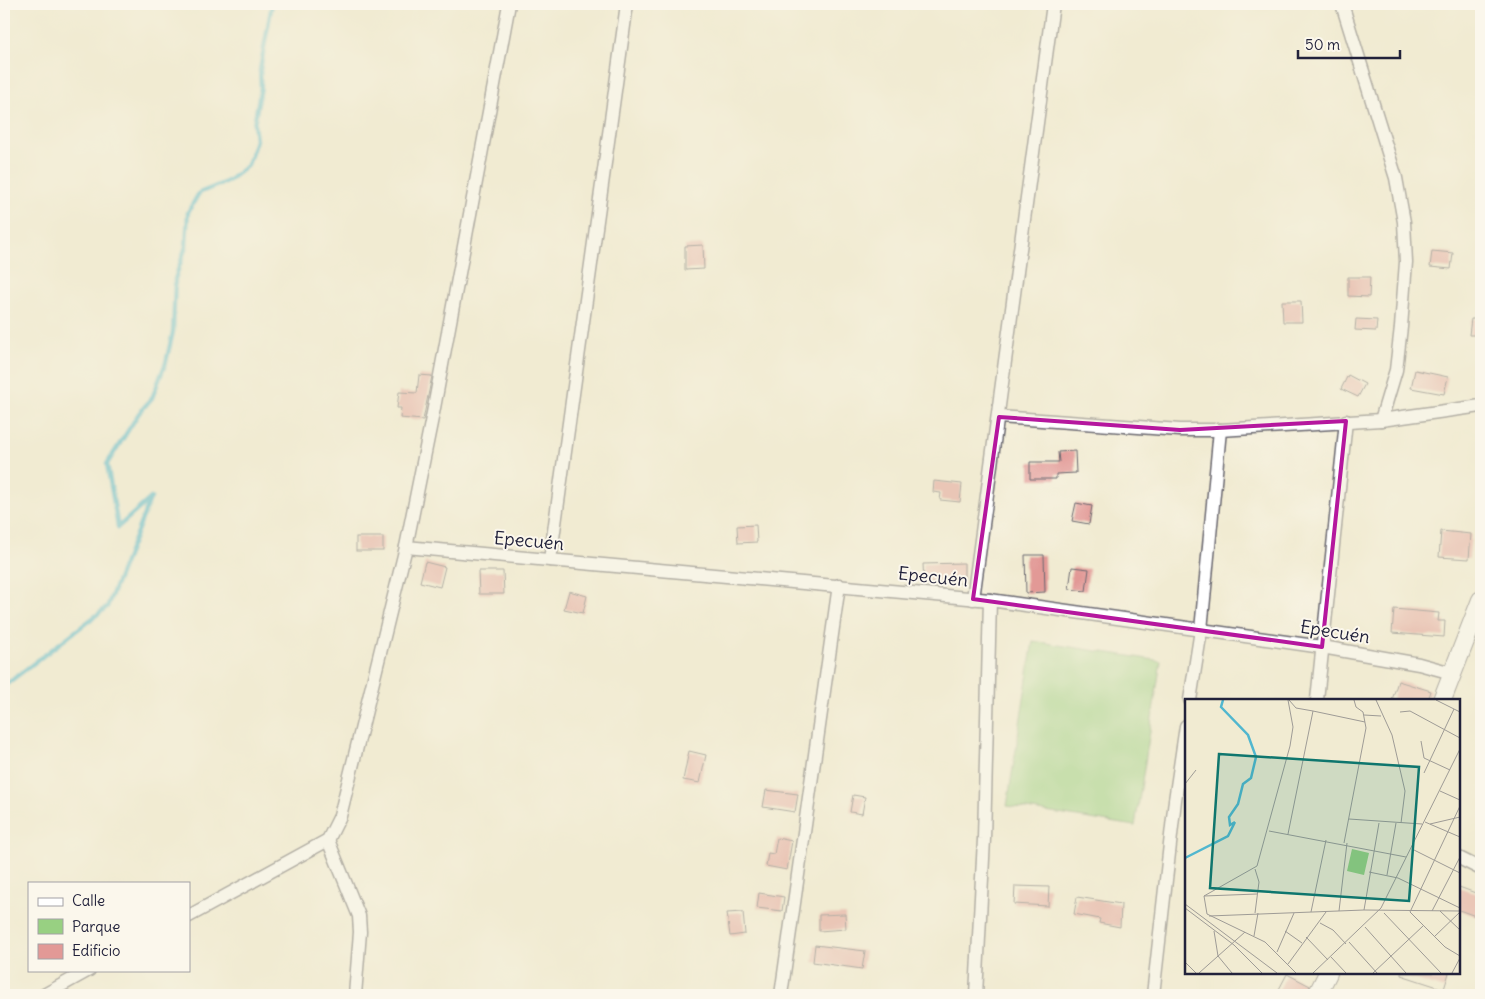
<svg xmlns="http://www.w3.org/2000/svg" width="1485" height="999" font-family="Delius,sans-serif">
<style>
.green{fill:#98d082;stroke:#5d795e}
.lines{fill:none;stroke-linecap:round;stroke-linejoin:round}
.stream{stroke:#51b7cf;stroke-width:4.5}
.building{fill:#e29996}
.street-casing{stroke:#6a6870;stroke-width:15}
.secondary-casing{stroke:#6a6870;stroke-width:20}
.street{stroke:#fff;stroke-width:12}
.secondary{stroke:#fff;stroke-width:18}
.marked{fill:none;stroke:#b5179e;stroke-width:4;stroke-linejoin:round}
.labels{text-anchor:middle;stroke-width:4;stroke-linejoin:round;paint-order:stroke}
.street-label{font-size:18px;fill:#22223b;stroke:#fbf7ec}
.inset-river{fill:none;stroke:#51b7cf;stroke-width:2.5}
.inset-road{fill:none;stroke:#9e9b96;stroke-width:1}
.view{fill:#0f766e;fill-opacity:0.15;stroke:#0f766e;stroke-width:2.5}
.inset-edge{fill:none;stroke:#22223b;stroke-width:2.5}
</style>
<rect width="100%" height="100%" fill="#fbf7ec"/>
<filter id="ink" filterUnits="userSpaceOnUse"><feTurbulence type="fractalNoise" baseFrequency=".02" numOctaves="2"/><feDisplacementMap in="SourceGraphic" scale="10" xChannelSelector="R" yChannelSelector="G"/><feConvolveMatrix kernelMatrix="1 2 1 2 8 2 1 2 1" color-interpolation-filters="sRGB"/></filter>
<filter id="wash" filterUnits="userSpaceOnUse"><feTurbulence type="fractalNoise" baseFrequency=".0096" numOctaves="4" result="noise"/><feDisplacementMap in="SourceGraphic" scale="20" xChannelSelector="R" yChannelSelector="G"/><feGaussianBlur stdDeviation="1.12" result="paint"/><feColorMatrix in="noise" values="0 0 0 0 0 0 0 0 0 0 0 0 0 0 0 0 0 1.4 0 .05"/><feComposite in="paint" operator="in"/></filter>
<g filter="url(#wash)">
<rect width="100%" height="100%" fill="#f1ebd2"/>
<polygon class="green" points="1033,641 1161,661 1135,826 1007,806"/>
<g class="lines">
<g class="stream">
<polyline points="151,498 118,527 107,464 139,413 152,398 166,362 173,332 175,279 186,246 188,212 199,193 228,181 248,165 256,140 254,124 261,87 260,70 272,4"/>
<polyline points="4,686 107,607 150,499"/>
</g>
</g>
<g id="blocks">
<g class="building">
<polygon points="703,245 704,269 685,270 685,246"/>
<polygon points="1432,251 1453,253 1451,269 1430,267"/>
<polygon points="1348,277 1370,277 1369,297 1348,296"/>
<polygon points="1282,301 1301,301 1302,322 1283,322"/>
<polygon points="1356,319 1377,320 1376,331 1355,330"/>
<polygon points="1471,319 1481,319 1481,335 1469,335"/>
<polygon points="1415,370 1448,377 1444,394 1411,388"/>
<polygon points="419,375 432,376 423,420 400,418 401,408 397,408 399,392 417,393"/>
<polygon points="1348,375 1365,384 1358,397 1341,389"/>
<polygon points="1075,451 1076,473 1056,474 1056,479 1030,479 1030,462 1059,462 1058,452"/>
<polygon points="934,481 962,484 960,502 940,500 941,493 933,492"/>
<polygon points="1076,503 1092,506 1089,524 1072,521"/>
<polygon points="756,525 757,542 738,543 737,526"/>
<polygon points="1441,531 1471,534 1469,559 1439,557"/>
<rect x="356" y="537" width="27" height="14"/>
<polygon points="1025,555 1044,555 1045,592 1026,593"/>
<polygon points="425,562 445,567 440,587 420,582"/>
<polygon points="964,563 964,583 924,584 923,564"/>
<polygon points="1072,567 1089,569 1086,591 1069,589"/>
<polygon points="478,571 503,571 504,594 479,594"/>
<polygon points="569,591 587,596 583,613 564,609"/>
<polygon points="1394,609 1439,613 1438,621 1445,621 1444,637 1392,633"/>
<polygon points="1398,681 1431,691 1428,700 1392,700"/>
<polygon points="689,751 706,755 700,783 683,780"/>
<polygon points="766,790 798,794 795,812 763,807"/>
<polygon points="853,795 865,797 862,814 850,812"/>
<polygon points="777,838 792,841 787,870 766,866 768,853 774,854"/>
<polygon points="1015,886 1049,887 1048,906 1014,904"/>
<polygon points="1459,887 1481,895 1481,918 1459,910"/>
<polygon points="759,893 784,897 782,911 757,908"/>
<polygon points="1077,897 1121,904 1120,927 1099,923 1100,919 1074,914"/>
<polygon points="743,912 745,934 730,936 727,913"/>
<polygon points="845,914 846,929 819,931 819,915"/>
<polygon points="815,945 865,951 862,969 813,962"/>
<polygon points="1401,973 1449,973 1444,989 1401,975"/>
<polygon points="1287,974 1310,986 1305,995 1276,995"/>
</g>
</g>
</g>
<g filter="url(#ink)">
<use href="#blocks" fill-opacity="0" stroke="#6a6870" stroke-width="1"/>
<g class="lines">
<defs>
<g id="street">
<polyline points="1342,4 1396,178 1404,222 1406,262 1401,327 1396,370 1381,420"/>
<polyline points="999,417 1180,430 1220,430 1381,420 1481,406"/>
<polyline points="406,547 990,600 1322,647 1419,664 1452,673"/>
<polyline points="550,560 627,4"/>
<polyline points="973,599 1053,4"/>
<polyline points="1190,700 1201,630 1220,430"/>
<polyline points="1317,700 1346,421"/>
<polyline points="328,840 359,916 360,932 355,995"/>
<polyline points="1459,858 1481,869"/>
<polyline points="189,916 328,840 340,816 406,547 434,408 509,4"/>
<polyline points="44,995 89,970"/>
<polyline points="781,995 839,585"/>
<polyline points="976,995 984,839 990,600"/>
<polyline points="1153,995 1175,800 1186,726"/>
</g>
<g id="secondary">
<polyline points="1442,700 1481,600"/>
<polyline points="1317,995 1328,973"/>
</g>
</defs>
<use href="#street" class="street-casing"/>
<use href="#secondary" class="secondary-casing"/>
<use href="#street" class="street"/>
<use href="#secondary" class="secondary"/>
</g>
</g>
<path d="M0 0H1485V999H0ZM999 417 1180 430 1346 421 1322 647 973 599Z" fill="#f1ebd2" fill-opacity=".55" fill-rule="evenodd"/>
<path class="marked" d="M999 417 1180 430 1346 421 1322 647 973 599Z"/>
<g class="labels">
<g class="street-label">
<text transform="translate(529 541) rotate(5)" y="6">Epecuén</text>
<text transform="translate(933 577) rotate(6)" y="6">Epecuén</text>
<text transform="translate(1335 632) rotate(9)" y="6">Epecuén</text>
</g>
</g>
<g transform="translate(1185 699)">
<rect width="275" height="275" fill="#f1ebd2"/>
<path d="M167 150 184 154 179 176 162 172Z" fill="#98d082"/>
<path class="inset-river" d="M38 1 36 8 63 36 71 58 66 79 58 85 53 105 44 118 45 126 50 123M0 159 43 137 50 123"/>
<path class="inset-road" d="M191 1 207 36 220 92 216 124M251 1 275 13M128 12 180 23M215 13 225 12 275 39M179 16 196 17M236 42 239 59 265 71M239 74 269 10M0 85 11 71M255 92 275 101M275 107 225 213 260 248 275 257M164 120 237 125M240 123 275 138M245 125 275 118M84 132 221 158M103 135 128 12 111 9 104 1M159 144 181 29 178 13 171 8 169 1M227 150 275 174M184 173 213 179 275 209M202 176 211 124M19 197 72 167 105 47 108 28 103 1M19 197 22 215 80 243 111 274M19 197 72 195M0 205 92 274M0 209 49 246 77 274M179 211 194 124M154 212 162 144M247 212 275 158M255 212 275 231M126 213 141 141M70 214 74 183 70 170M199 214 256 274M24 217 179 211 275 212M135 224 148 231 161 245M180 228 221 274M29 232 33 257 47 274M100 232 117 244M69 237 73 214M250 237 275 213M121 238 143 261M164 243 192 274M92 253 109 214M146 258 161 274M0 263 11 274M103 265 141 213M14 274 60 233M128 274 196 209 275 50M188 274 238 227M267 274 275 259"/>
<path class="view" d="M34 55 234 68 224 202 25 189Z"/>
<rect width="275" height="275" class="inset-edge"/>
</g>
<rect width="1485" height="999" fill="none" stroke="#fbf7ec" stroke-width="20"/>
<rect x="28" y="882" width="162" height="90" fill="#fbf7ec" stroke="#a4a2a5"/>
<rect x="38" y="898" width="25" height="8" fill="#ffffff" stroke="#a4a2a5"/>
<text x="72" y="906" font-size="15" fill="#22223b">Calle</text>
<rect x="38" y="919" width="25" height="15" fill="#98d082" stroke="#a4a2a5"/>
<text x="72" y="932" font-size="15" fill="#22223b">Parque</text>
<rect x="38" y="944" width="25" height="15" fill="#e29996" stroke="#a4a2a5"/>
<text x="72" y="956" font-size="15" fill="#22223b">Edificio</text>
<path d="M1298 50v8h102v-8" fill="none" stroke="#22223b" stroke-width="2.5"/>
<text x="1305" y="50" font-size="15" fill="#22223b" stroke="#fbf7ec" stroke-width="4" paint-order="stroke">50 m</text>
</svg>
